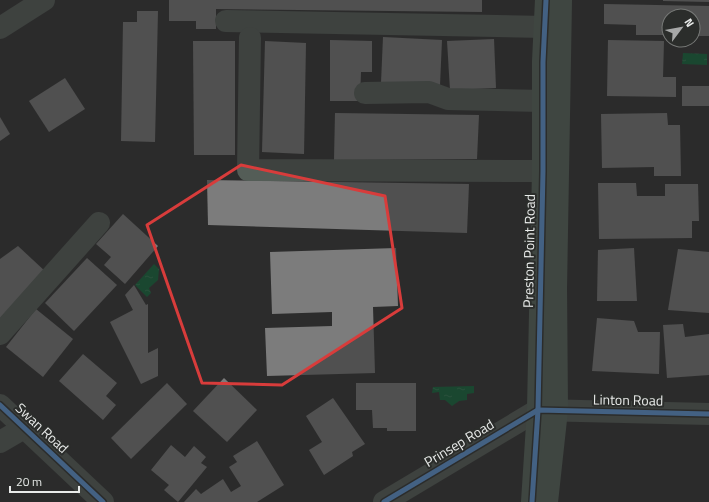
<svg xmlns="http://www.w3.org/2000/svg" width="709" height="502" font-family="'Titillium Web',sans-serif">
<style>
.water{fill:url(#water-ripples)}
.building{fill:#7c7c7c}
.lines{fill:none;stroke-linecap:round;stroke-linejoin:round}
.minor{stroke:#545d57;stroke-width:22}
.major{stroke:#57675c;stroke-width:22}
.cycleway-casing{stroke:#2b2d2b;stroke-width:8}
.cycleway{stroke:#60a3ed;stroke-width:5}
.marked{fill:none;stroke:#d83c3b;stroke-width:3;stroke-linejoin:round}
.labels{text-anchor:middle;stroke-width:4;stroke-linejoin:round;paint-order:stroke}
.street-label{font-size:14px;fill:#e9ebea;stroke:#2b2d2b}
</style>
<defs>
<pattern id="water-ripples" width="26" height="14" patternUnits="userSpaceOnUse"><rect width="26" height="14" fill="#056835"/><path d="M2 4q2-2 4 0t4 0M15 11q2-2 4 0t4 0" fill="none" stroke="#297e52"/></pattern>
</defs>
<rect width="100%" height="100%" fill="#2c2c2c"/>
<g class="water">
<polygon points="683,53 707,54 707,65 682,64"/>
<polygon points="154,264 159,269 158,280 149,288 151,293 147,297 135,285"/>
<polygon points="474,386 474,393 467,394 467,400 459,401 452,406 445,400 440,400 439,392 432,393 433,387"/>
</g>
<g class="building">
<polygon points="169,0 482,0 482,12 216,9 216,29 196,29 196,21 169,21"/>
<polygon points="663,0 709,0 709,2 663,1"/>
<polygon points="604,4 709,6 709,36 693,36 693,16 669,16 669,35 636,35 636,25 604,24"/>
<polygon points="137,11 158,11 155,142 121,141 123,22 137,22"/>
<polygon points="383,37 442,40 440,85 381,83"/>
<polygon points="494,39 496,88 450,90 447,41"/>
<polygon points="330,40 372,41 372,72 361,72 360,101 330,101"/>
<polygon points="608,40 664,41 663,77 676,77 676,97 607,96"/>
<polygon points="193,41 235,41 235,155 194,155"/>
<polygon points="265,41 306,43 304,154 262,152"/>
<polygon points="65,78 85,109 49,132 29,101"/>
<rect x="682" y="86" width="27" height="20"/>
<polygon points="335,113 479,115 477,159 334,160"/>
<polygon points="667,113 668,125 680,125 681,176 654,176 654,167 602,168 601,114"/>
<polygon points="0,117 10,134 0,141"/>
<polygon points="207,180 469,184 467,233 208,225"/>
<polygon points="598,183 636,183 637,196 665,196 665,184 698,184 699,221 692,221 692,238 599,239"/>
<polygon points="123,214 158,246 125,284 104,265 111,257 96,244"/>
<polygon points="18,246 47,273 0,323 0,259"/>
<polygon points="396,248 398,306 373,307 375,373 267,376 265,328 332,326 332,312 272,314 270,252"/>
<polygon points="634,248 637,301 597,301 598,250"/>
<polygon points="678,249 709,252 709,313 668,310"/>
<polygon points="87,258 117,285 74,331 45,303"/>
<polygon points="134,285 146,305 148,304 148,353 158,348 158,376 141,384 110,322 133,310 125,295"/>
<polygon points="36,309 73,339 43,377 6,347"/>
<polygon points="597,318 634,321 638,332 660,332 659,374 592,371"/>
<polygon points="683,324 685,337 709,334 709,375 667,378 663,325"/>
<polygon points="83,354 117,383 106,396 116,405 103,420 59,381"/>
<polygon points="224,378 257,410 227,442 193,411"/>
<polygon points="167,383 187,404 131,459 111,438"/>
<polygon points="356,383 416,383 416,431 387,431 387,428 373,428 372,410 356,410"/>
<polygon points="333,398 365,444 352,452 353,456 324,475 309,450 322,442 306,416"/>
<polygon points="257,441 284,485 257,502 184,502 196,489 201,494 223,479 231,492 241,486 229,467 237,462 233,456"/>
<polygon points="171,445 185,457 194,446 206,457 201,463 207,467 178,502 164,490 169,485 151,470"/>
</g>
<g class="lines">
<g class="minor">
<polyline points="226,21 545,27"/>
<polyline points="0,28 44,0"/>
<polyline points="250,38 248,170 543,171"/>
<polyline points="365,93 429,92 448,99 543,101"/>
<polyline points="0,334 99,223"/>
<polyline points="0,405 103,502"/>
<polyline points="0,442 24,428"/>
<polyline points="384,502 538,410 709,414"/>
</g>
<g class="major">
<polyline points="532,502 538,410 543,171 543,62 546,0"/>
<polyline points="547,502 557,410 556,288 561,0"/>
</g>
<defs>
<g id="cycleway">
<polyline points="0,405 103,502"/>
<polyline points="384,502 538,410 709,414"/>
<polyline points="532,502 538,410 543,171 543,62 546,0"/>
</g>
</defs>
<use href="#cycleway" class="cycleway-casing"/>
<use href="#cycleway" class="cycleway"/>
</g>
<path d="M0 0H709V502H0ZM241 165 385 196 402 308 282 385 202 383 147 225Z" fill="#2c2c2c" fill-opacity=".55" fill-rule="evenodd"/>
<path class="marked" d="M241 165 385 196 402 308 282 385 202 383 147 225Z"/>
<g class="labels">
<g class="street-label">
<text transform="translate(529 251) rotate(-89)" y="5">Preston Point Road</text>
<text transform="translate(628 400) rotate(1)" y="5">Linton Road</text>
<text transform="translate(42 428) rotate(43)" y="5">Swan Road</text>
<text transform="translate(459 443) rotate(-31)" y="5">Prinsep Road</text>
</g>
</g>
<g transform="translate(681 28) rotate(58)"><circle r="19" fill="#2b2d2b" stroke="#777977"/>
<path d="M0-3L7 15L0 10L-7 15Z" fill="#a7a8a8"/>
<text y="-6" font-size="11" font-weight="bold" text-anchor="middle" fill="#e9ebea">N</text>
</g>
<path d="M10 486v6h69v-6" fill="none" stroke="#e9ebea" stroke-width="2"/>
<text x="16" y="486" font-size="12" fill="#e9ebea" stroke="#2b2d2b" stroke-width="3" paint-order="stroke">20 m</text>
</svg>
